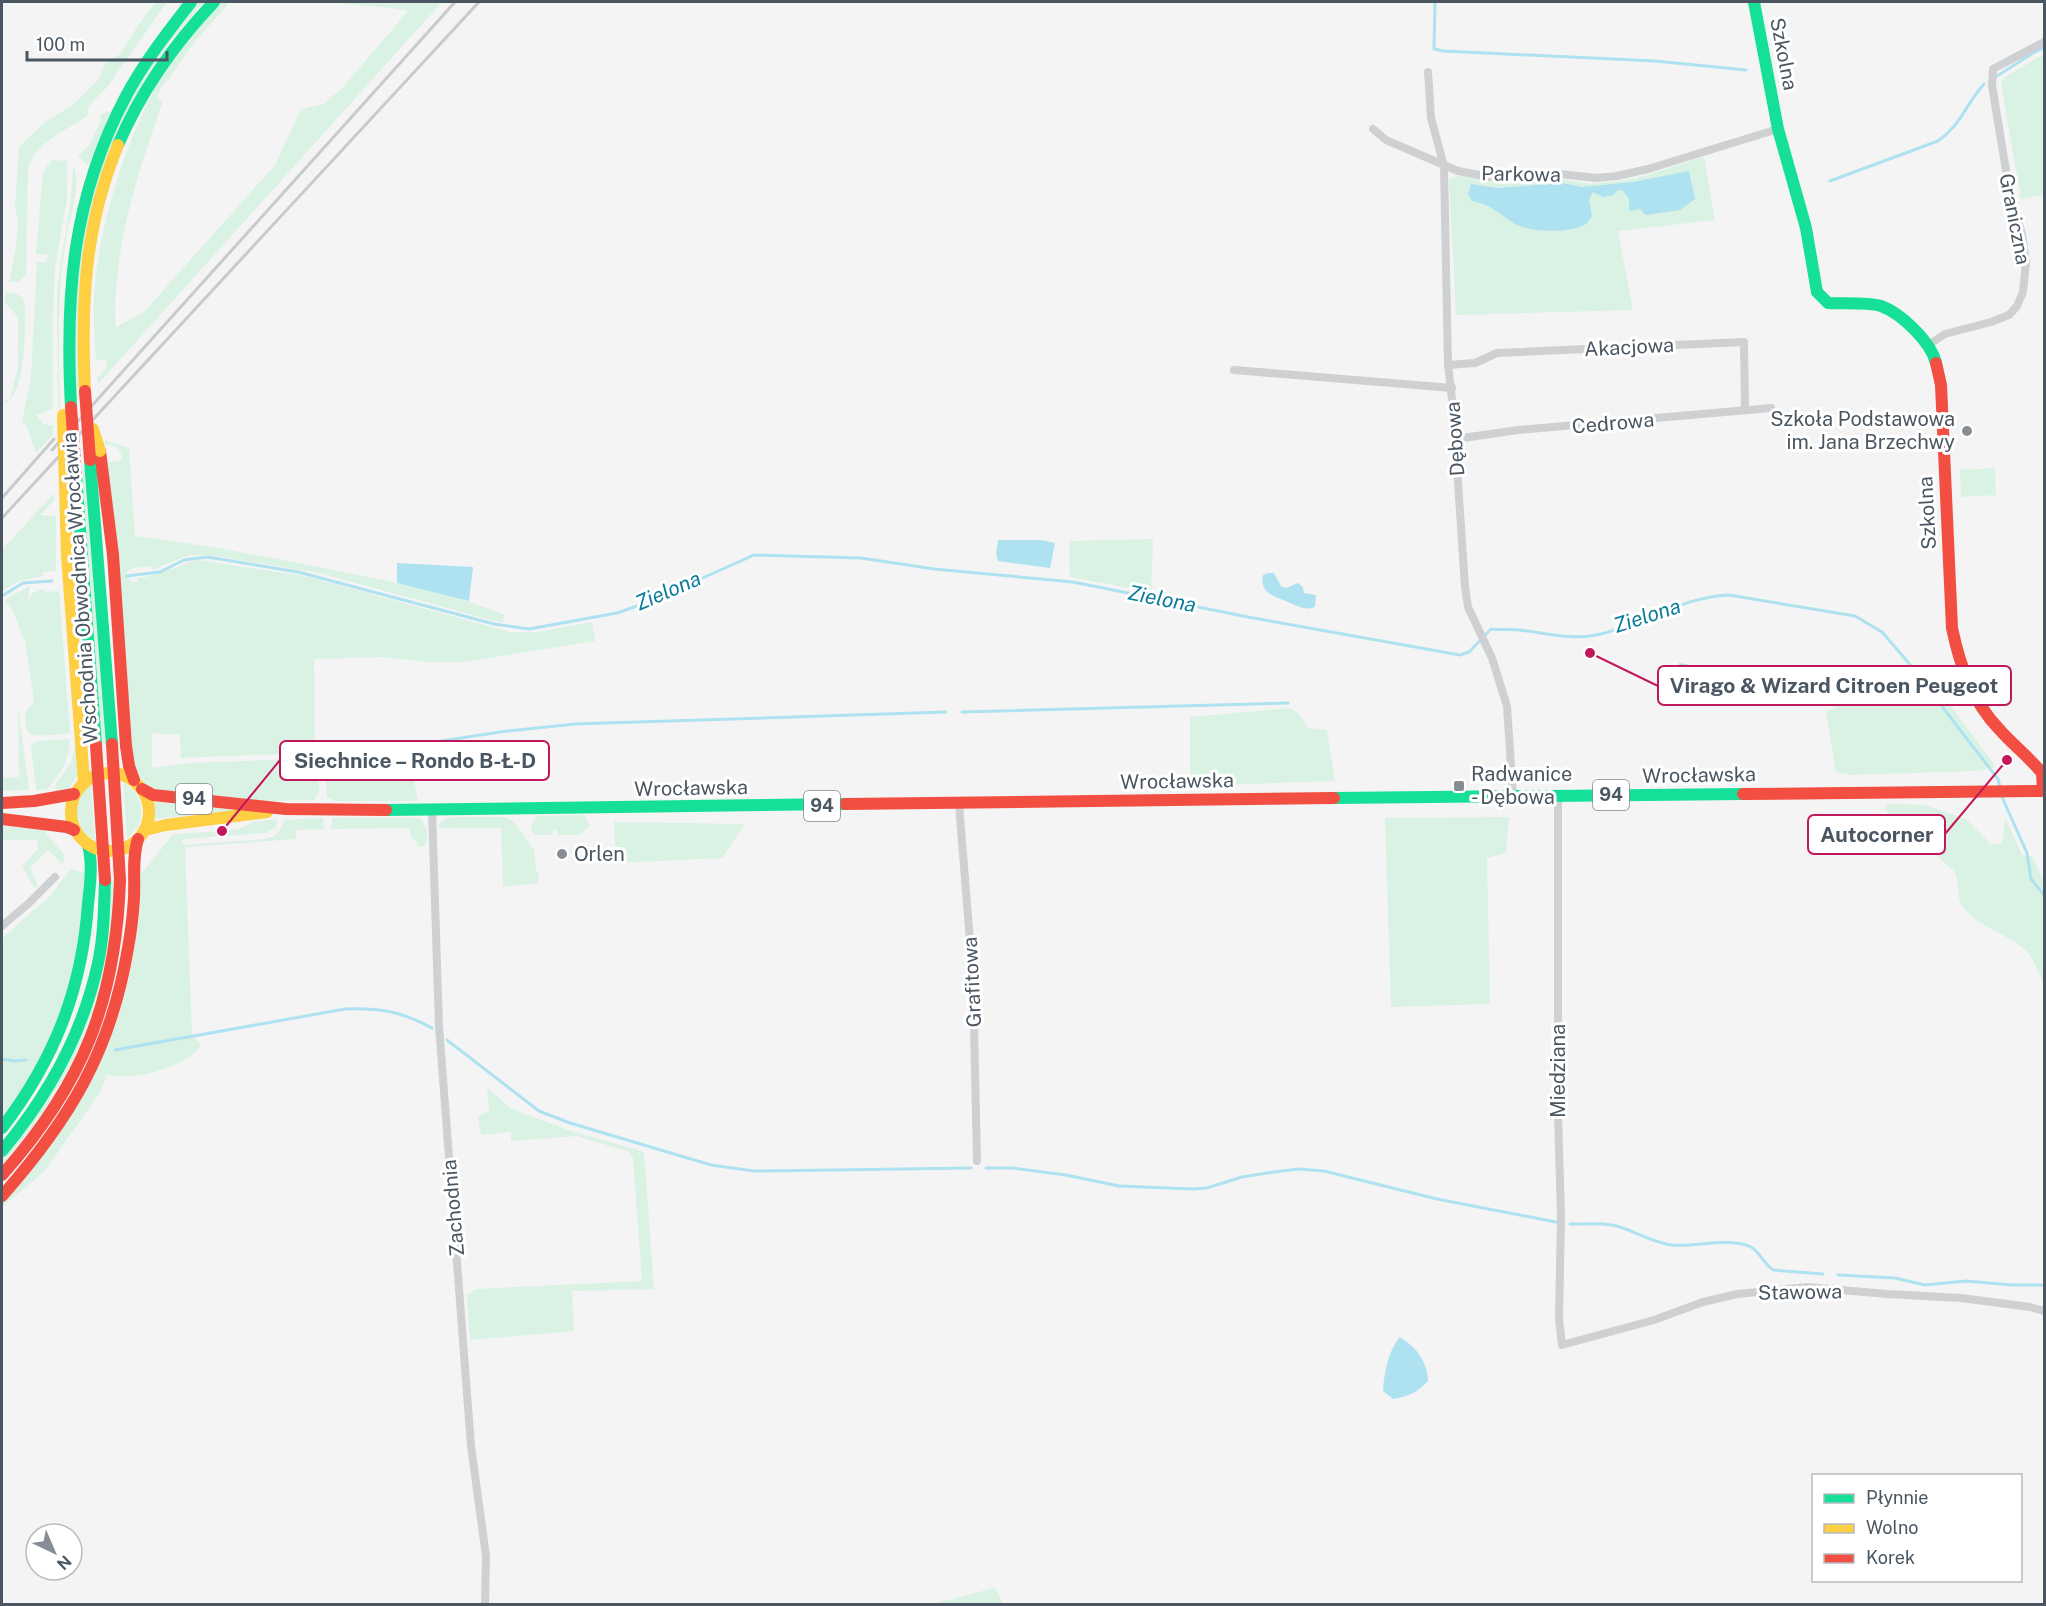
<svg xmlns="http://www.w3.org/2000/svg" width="2046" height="1606" font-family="'Public Sans',sans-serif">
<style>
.green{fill:#d9f2e3}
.water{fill:#aee2f0}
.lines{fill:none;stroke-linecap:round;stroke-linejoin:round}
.stream{stroke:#aee2f0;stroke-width:3}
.street{stroke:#ced0d2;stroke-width:8}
.fast{stroke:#16e098;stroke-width:12}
.slow{stroke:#ffcf43;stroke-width:12}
.jam{stroke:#f24e42;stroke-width:12}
.rail{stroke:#c9cacc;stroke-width:3}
.slow-bridge{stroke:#ffcf43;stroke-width:12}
.jam-bridge{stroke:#f24e42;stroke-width:12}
.poi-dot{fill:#868d94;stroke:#fff;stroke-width:2}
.labels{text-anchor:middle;stroke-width:6;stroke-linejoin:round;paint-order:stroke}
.shield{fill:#fff;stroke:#808990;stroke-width:1.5}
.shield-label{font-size:18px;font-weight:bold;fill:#4a5661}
.street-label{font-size:20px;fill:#4a5661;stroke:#fff}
.poi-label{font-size:20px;fill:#4a5661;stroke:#fff;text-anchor:start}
.water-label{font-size:21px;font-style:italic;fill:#0c7c9b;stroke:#fff}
.leader{fill:none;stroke:#c2185b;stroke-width:2}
.callout-dot{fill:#c2185b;stroke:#fff;stroke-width:2}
.callout{fill:#fff;stroke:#c2185b;stroke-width:2}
.callout-label{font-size:21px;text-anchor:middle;font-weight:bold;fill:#4a5661}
</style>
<rect width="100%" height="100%" fill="#f4f4f4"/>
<g class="green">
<path d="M156 2H167L107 87 88 107V115C68 130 36 142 28 167L26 275 18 282H9L16 247 18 222 15 207 19 147 45 122 73 105 90 88 100 77 104 65 120 54 139 24Z"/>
<path d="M198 2H203L170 42 141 85 98 186 80 397 76 402C73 366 71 328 75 292 85 185 126 82 198 2Z"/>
<path d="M219 2H230L192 45 168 80 164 83 156 98 163 101C139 169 111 254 116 327L143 313 275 165 301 109 324 104 343 87 408 11 392 8 329 2H442L98 384 97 378 105 370 107 359 96 360C95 340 93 320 94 300 97 227 130 124 170 62 185 40 202 21 219 2Z"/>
<polygon points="2044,54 2044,195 2021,199 2001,83 2005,77"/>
<polygon points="107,111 110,113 89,164 87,165 78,155 89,146 101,120 100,116"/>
<polygon points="1704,157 1715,220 1618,231 1633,310 1456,315 1449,179 1456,176 1510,182 1556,178 1590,184 1634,179"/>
<polygon points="53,160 67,161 67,199 55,268 53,311 53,408 36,415 43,424 53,426 53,434 36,453 27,427 22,421 31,377 37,262 46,262 48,255 36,254 43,173 46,167"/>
<path d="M73 166C82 181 70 216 67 234 56 291 59 350 60 408L58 409 57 297 61 260 71 201Z"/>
<path d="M7 292C16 294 22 294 25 303 25 324 27 397 4 403V401L10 399 18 368V317L4 301Z"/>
<path d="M105 440 129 448 135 536C200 544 264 556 328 569 388 581 448 592 505 615L502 623 319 573 209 555H189L152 570 150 566 132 568 127 572V576L133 582H137V578C159 576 176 566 197 560L305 576 510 632H538L592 622 595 641 465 662H429L379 657 314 659 315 746 306 753 181 758 180 735 152 733V768L191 763 317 758 319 788V793L314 800 260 801 152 790 138 775 133 759 107 463 122 461C122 450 116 443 105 445Z"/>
<polygon points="86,467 107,744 102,745 82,470"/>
<polygon points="1995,468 1996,495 1961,497 1960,470"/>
<polygon points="54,493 55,499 40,515 56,516 56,571 43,572 43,576 18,581 2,591 2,550"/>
<polygon points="1153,539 1151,592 1070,577 1069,541"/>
<path d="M30 586 28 602 32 593 44 589 45 592 59 591 70 733C62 734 35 738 29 733 25 729 26 719 25 713L34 701 25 640 22 637 15 615 5 600Z"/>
<polygon points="1917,665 1927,673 1996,767 1976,771 1851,775 1836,772 1826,712"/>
<polygon points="18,707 29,790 2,791 2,778 19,777"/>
<polygon points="1291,708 1299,714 1308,728 1327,730 1335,781 1190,786 1190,717"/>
<path d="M70 739C69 762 61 773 46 790H36L31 745 37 741Z"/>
<polygon points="76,742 78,775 68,789 55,793 56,784 71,763"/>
<polygon points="408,750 418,801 334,801 327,797 325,762"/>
<path d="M123 782C145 796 148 823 127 838Z"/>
<path d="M91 784 95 840C71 828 72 800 91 784Z"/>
<polygon points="155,802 239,810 154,819"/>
<path d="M1896 804 1925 805 1966 819 1991 844H2002L2005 818 2022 855 2032 856 2044 882V983C2037 971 2035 958 2023 948 2006 934 1974 924 1962 906 1956 897 1961 884 1954 871L1885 810V805Z"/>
<polygon points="584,815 590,826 579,835 557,835 557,829 553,830 552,835 536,835 531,831 532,823 537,816"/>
<path d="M453 817H505L514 822 534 850 536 871 539 872 538 883 503 887 501 828H438C440 821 446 818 453 817Z"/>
<polygon points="1509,817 1506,853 1487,858 1490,1004 1391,1007 1385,818"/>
<path d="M323 818 324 829 296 830V839L185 847 192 1034 201 1045C198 1049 193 1056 188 1058 169 1070 128 1082 107 1074L101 1091 44 1172 2 1207V1200L21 1180 117 1020C134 972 139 923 140 872L144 871 173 834 226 831 244 827 253 822 277 819 276 827 266 833 183 839 182 845 265 839C277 837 281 831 284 820Z"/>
<polygon points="332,818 418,818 422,820 427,831 427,842 422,847 417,847 417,842 410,836 409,828 331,829"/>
<polygon points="614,822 745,824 722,858 616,863"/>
<polygon points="2,826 45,830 45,833 64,854 65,858 62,864 48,850 30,868 38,886 34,888 22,866 38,849 37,840 2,840"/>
<polygon points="71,869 85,873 86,898 68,996 37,1068 2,1121 2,938 50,896"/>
<path d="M110 880H115C112 992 76 1080 2 1165V1159L31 1124 78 1040Z"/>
<polygon points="487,1088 512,1109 565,1129 644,1152 654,1289 572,1291 574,1331 470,1340 467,1295 476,1289 642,1281 633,1158 629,1152 577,1136 511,1141 511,1132 481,1135 478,1116 489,1111"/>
<polygon points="995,1588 1003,1604 932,1604"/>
</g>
<g class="water">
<path d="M1689 171 1695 199 1680 210 1646 215 1640 209 1629 211V199L1623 191 1618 190 1613 195 1603 197 1593 192 1589 200 1592 216C1589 221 1587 224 1582 226 1567 233 1532 232 1517 225 1500 215 1493 205 1472 201L1468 194 1471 184 1498 188 1562 183 1582 187 1633 182Z"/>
<polygon points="998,540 1041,540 1055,543 1050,568 998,561 996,554"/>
<polygon points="397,563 473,567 469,601 397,583"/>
<path d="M1268 573H1274L1281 586 1286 588 1298 583 1303 587 1304 593 1316 595 1315 607C1304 611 1298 606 1288 602 1275 596 1259 594 1263 575Z"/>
<polygon points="1679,663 1745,675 1746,683 1741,699 1676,694"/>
<path d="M1400 1337C1417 1348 1427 1361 1428 1381 1418 1392 1407 1397 1393 1399L1383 1391C1384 1373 1388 1351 1400 1337Z"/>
</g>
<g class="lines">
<g class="stream">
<polyline points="1435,2 1434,49 1444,51 1655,61 1746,70"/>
<polyline points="1997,76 2033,53 2044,48"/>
<path d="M1830 181 1938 141C1962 124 1965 105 1984 84"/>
<path d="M127 576 160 572 184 560 207 557 298 572 494 624 529 629 617 613 651 601 754 555 861 558 934 569 1073 582 1248 617 1460 655 1469 652 1491 629C1500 630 1510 629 1519 630 1547 633 1573 641 1601 634 1645 623 1683 597 1729 595L1855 616 1882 632 1907 661 1998 779 2000 787"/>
<polyline points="2,596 23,583 52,581"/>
<polyline points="962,712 1288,703"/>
<polyline points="329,758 507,731 575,724 946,712"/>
<polyline points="2002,797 2027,853 2031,879 2044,895"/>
<polyline points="447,1040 539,1111 570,1123 711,1165 754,1171 971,1168"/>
<path d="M115 1050 345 1009C381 1008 400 1011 432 1028"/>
<polyline points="2,1059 15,1061 26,1060"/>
<polyline points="986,1168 1012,1168 1066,1175 1119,1186 1192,1189 1207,1188 1242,1177 1267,1173 1298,1169 1324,1171 1437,1199 1556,1222"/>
<path d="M1570 1224C1583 1224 1598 1223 1612 1225 1633 1229 1651 1243 1673 1245 1695 1247 1731 1237 1751 1247 1760 1252 1764 1264 1773 1270L1823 1274"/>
<polyline points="1838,1275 1895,1278 1925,1285 1966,1281 2012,1285 2044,1285"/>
</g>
<g class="street">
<polyline points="1428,72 1431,118 1444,166 1448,365 1453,407 1465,587 1468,607 1492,658 1507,706 1513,796"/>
<polyline points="1373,129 1386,140 1458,171 1490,177 1560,174 1596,178 1617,176 1648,169 1778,129"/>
<polyline points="1928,345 1945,334 1991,322 2009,315 2017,306 2023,292 2026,262 2022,234 2010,195 1992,85 1993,69 2044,42"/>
<polyline points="1448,365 1475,363 1497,353 1744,342 1745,410"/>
<polyline points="1234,370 1452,388"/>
<polyline points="1456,439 1518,430 1771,408"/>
<polyline points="1558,796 1558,1113 1561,1217 1559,1319 1562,1345 1654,1320 1703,1302 1737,1294 1807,1287 1887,1294 1961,1298 2030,1307 2044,1311"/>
<polyline points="959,804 973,979 977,1161"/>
<polyline points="432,810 439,1026 471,1446 486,1556 485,1604"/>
<polyline points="2,926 29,903 55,877"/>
</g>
<g class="fast">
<path d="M1754 2 1778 129 1806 228 1817 292 1828 303C1843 304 1867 302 1881 306 1901 313 1931 342 1936 363"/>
<path d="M118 145C141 91 173 45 214 2"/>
<path d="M71 407C65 294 72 198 126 96 144 62 168 32 191 2"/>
<polyline points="90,460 112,744"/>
<polyline points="76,475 96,745"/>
<polyline points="1334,798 1743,794"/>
<polyline points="386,810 845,804"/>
<path d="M2 1128C54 1060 82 990 88 904 90 885 93 864 88 845"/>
<path d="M2 1151C48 1096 83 1033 98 963 104 936 104 908 105 880"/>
</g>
<g class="slow">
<path d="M85 391C81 303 84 228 118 145"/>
<polyline points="65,487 67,556 84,782"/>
<circle cx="110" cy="812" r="39"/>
<polyline points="145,830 166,825 267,812"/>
</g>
<g class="jam">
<path d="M1936 363 1941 385 1952 628C1960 666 1972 701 1999 729 2013 745 2029 757 2042 773L2043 791"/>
<polyline points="100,451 113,555 126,746 129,766 134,780"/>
<polyline points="142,789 153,795 286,809 386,810"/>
<polyline points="1743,794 2044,791"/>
<polyline points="2,803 34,801 74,794"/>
<polyline points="845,804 1334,798"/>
<polyline points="2,819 67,827 74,830"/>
<path d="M2 1175C83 1084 116 1001 120 880"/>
<path d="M2 1196C70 1119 111 1051 128 948 131 932 133 914 134 898 135 878 132 857 138 839"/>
</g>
<g class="rail">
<polyline points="52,450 455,2"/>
<polyline points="2,498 54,439"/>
<polyline points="2,518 479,2"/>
</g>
<g class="slow-bridge">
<polyline points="63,415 65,487"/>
<polyline points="93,429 100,451"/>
</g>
<g class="jam-bridge">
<polyline points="85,391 90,460"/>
<polyline points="71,407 76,475"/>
<polyline points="112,744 120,880"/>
<polyline points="96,745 105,880"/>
</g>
</g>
<g class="poi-dot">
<circle cx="1967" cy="431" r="6"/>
<rect x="1453" y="780" width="12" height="12" rx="3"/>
<circle cx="562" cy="854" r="6"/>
</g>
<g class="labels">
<g class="shield">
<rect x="1593" y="780" width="36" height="30" rx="4.5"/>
<rect x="176" y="784" width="36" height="30" rx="4.5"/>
<rect x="804" y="791" width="36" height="30" rx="4.5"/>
</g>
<g class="shield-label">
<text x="1611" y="801">94</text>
<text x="194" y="805">94</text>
<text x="822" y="812">94</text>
</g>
<g class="street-label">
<text transform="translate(1784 54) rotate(79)" y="7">Szkolna</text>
<text transform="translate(1521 174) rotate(1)" y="7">Parkowa</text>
<text transform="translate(2015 219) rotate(79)" y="7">Graniczna</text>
<text transform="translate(1629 347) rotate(-3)" y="7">Akacjowa</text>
<text transform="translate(1613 423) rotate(-5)" y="7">Cedrowa</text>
<text transform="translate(1455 439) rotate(-94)" y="7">Dębowa</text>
<text transform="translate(1927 513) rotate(-93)" y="7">Szkolna</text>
<text transform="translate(80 588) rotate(-94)" y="7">Wschodnia Obwodnica Wrocławia</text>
<text transform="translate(1699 775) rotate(-1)" y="7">Wrocławska</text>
<text transform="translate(1177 781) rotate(-1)" y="7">Wrocławska</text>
<text transform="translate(691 788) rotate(-1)" y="7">Wrocławska</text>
<text transform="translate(972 982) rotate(-93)" y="7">Grafitowa</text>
<text transform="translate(1558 1071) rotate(-90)" y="7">Miedziana</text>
<text transform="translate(453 1208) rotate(-95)" y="7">Zachodnia</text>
<text transform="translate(1800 1292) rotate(-1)" y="7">Stawowa</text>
</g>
<g class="poi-label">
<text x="1955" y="426" text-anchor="end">Szkoła Podstawowa<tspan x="1955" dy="23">im. Jana Brzechwy</tspan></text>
<text x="1471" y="781">Radwanice<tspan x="1471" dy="23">- Dębowa</tspan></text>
<text x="574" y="861">Orlen</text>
</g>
<g class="water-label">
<text transform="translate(668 591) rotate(-23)" y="7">Zielona</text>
<text transform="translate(1162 599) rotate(11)" y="7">Zielona</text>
<text transform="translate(1647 616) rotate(-18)" y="7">Zielona</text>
</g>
</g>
<path class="leader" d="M1590 653L1658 686M222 831L280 760M2007 760L1945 834"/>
<g class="callout-dot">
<circle cx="1590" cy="653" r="6"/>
<circle cx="222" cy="831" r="6"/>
<circle cx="2007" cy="760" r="6"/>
</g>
<g class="callout">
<rect x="1658" y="666" width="353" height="39" rx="6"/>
<rect x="280" y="741" width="269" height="39" rx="6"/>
<rect x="1808" y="815" width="137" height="39" rx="6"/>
</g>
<g class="callout-label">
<text x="1834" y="693">Virago &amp; Wizard Citroen Peugeot</text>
<text x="415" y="768">Siechnice – Rondo B-Ł-D</text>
<text x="1877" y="842">Autocorner</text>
</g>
<rect width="2046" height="1606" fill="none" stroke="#4a5661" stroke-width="6"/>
<rect x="1812" y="1474" width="210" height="108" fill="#ffffff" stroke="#b7bbc0" stroke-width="1.5"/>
<rect x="1824" y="1494" width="30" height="9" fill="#16e098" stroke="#b7bbc0" stroke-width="1.5"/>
<text x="1866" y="1504" font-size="18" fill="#4a5661">Płynnie</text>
<rect x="1824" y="1524" width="30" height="9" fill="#ffcf43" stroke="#b7bbc0" stroke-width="1.5"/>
<text x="1866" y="1534" font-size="18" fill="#4a5661">Wolno</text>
<rect x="1824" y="1554" width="30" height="9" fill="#f24e42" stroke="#b7bbc0" stroke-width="1.5"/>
<text x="1866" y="1564" font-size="18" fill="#4a5661">Korek</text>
<g transform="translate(54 1552) rotate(136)"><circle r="28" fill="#ffffff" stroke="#b7bbc0" stroke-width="1.5"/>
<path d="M0-4.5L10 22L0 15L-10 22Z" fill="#868d94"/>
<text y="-9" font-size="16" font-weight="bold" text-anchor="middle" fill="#4a5661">N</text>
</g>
<path d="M27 51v9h140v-9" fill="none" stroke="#4a5661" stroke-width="3"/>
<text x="36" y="51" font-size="18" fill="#4a5661" stroke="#ffffff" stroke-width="4.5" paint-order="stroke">100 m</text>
</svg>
